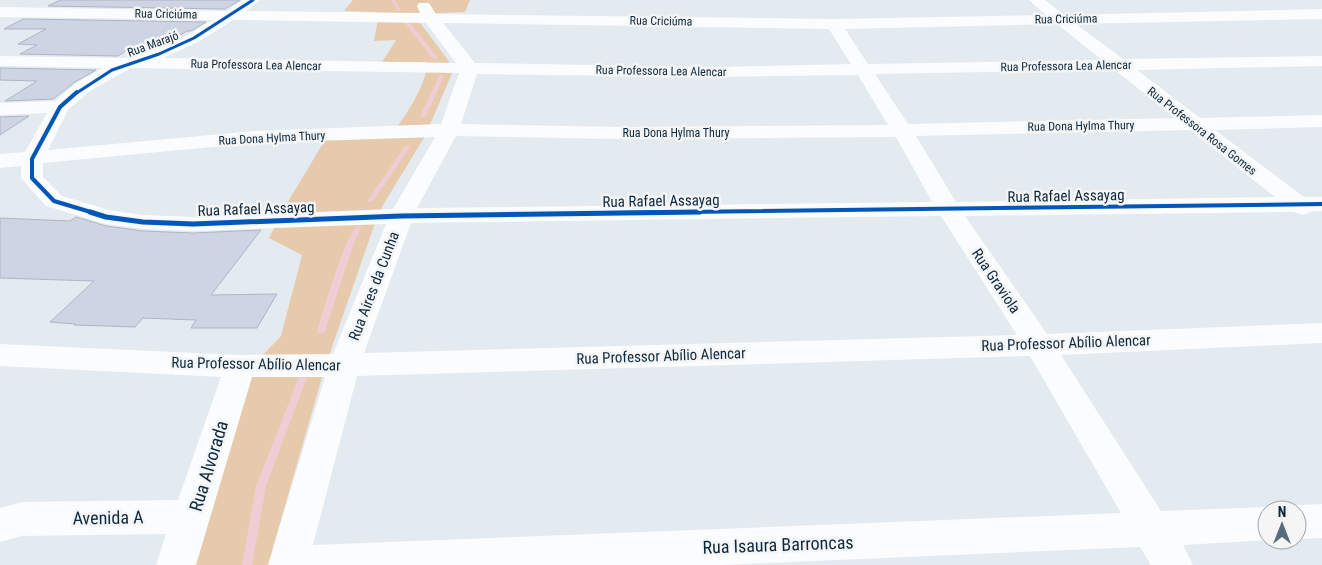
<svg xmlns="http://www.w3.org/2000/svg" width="1322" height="565" font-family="'Roboto Condensed',sans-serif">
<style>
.green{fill:#e7caab}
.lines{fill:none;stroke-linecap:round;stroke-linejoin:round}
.stream{fill:#f0cdd5;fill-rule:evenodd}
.building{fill:#cdd5e4;stroke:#adb6c6}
.minor{fill:#fbfcfd;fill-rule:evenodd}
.cycleway-far2-casing{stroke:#f5f5f5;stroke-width:5}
.cycleway-far1-casing{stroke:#f5f5f5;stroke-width:6}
.cycleway-casing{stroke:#f5f5f5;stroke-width:8}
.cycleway-far2{stroke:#0057b8;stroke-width:3}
.cycleway-far1{stroke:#0057b8;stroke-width:4}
.cycleway{stroke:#0057b8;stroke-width:5}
.labels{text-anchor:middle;stroke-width:5;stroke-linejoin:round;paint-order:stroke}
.far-street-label{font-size:12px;fill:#0c283f;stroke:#f5f5f5}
.street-label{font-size:15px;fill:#0c283f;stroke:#f5f5f5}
.near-street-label{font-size:18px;fill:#0c283f;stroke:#f5f5f5}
</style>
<rect width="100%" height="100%" fill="#e3eaf0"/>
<path class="green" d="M353 0H470L465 12 437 13 418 20 448 60 453 71 425 136 383 205 374 226 325 367 273 547 271 565H182L242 377 281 336 302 255 269 238 286 205 325 140 389 137C403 121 428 83 427 62H382L396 40 374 41 378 19 376 12 344 11Z"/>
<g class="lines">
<g class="stream">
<polygon points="391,0 395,0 400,11 398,11"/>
<polygon points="404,20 408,20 437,57 437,59 433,59 404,22"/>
<polygon points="440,75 444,76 426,116 421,117 420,116"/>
<polygon points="407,145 410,147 374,200 371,202 369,201 368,200 405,146"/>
<path d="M358 226 361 228 354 243 325 331 324 333H318L317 331C323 313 345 233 358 226Z"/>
<polygon points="303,374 306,375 307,377 266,486 252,565 242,565 256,486 299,377 300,375"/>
</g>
</g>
<g class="building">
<polygon points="60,0 240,0 225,9 48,6"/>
<polygon points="23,19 206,22 191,31 187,31 174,39 153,48 130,48 118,56 20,54 37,45 18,44 46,29 4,29"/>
<polygon points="0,68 96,70 75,82 53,99 5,101 37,81 0,80"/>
<polygon points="29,116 0,135 0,117"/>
<polygon points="76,217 106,226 143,231 193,233 261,230 211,295 277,294 257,328 191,328 196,320 143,318 135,327 74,325 75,324 50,322 94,281 0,278 0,218 70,221"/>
</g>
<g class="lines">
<g class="minor">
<path d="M243 0H260L246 11 420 13 417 6 419 3H429L436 14 834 19 1046 15 1029 0H1045L1064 15 1322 9V19L1076 24 1123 59 1322 56V66L1137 70 1200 118 1322 115V127L1215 130 1304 197H1322V211H1313L1303 215 1293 212 965 216 1047 334 1322 323V343L1061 355 1161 511 1267 507 1276 510H1267V540H1270L1183 545 1193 565H1151L1140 547 723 565H268L325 377H252L196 565H156L166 534 22 536 0 542V508L22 502 178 500 221 377 0 366V344L240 355 333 354 386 224 193 231 143 229 106 224 46 206 21 178V166L0 168V154L25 152 47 113 0 115V103L55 101 76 83 103 68 0 66V56L127 58 153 50 188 35 212 20 0 17V7L226 11ZM233 20 426 23 456 63 163 58 200 41ZM443 23 829 29 851 64 712 67 475 63ZM1057 24 1102 60 868 64 845 29ZM131 68 459 73 441 124 254 131 48 150 68 110 90 91ZM1115 70 1175 118 908 124 875 74ZM477 74 712 77 858 75 888 125 622 127 461 124ZM1190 130 1275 197 956 202 916 136ZM456 136 622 139 896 137 932 202 417 208ZM435 137 393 209 193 217 143 215 109 210 62 196 43 177V163L254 143ZM941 216 1017 335 364 353 411 223ZM1030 356 1121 513 313 545 357 376Z"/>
<polygon points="1322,504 1322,538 1297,539 1297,510 1283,510 1297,505"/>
</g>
<defs>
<polyline id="cycleway-far2" points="75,94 112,70 159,54 194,38 253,0"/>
<g id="cycleway-far1">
<polyline points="77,92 60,107 32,159 32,178 54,201 94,213"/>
<polyline points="604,213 1322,204"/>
</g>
<polyline id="cycleway" points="90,212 106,217 143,222 193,224 401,216 700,212"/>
</defs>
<use href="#cycleway-far2" class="cycleway-far2-casing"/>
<use href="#cycleway-far1" class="cycleway-far1-casing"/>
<use href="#cycleway" class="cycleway-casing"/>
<use href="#cycleway-far2" class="cycleway-far2"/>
<use href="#cycleway-far1" class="cycleway-far1"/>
<use href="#cycleway" class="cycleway"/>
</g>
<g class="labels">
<g class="far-street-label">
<text transform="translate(166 14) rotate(1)" y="4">Rua Criciúma</text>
<text transform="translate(1066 19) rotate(-1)" y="4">Rua Criciúma</text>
<text transform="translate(661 21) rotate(1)" y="4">Rua Criciúma</text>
<text transform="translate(153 44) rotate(-20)" y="4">Rua Marajó</text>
<text transform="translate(256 65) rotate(1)" y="4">Rua Professora Lea Alencar</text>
<text transform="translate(1066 66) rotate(-1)" y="4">Rua Professora Lea Alencar</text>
<text transform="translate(661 71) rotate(1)" y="4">Rua Professora Lea Alencar</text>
<text transform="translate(1081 126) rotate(-1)" y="4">Rua Dona Hylma Thury</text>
<text transform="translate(1202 131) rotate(38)" y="4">Rua Professora Rosa Gomes</text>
<text x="676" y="137">Rua Dona Hylma Thury</text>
<text transform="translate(272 138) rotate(-3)" y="4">Rua Dona Hylma Thury</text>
</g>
<g class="street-label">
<text transform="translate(1066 196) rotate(-1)" y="5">Rua Rafael Assayag</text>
<text transform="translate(661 201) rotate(-1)" y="5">Rua Rafael Assayag</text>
<text transform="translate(256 209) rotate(-2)" y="5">Rua Rafael Assayag</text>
<text transform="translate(996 281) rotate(56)" y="5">Rua Graviola</text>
<text transform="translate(374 286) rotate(-69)" y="5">Rua Aires da Cunha</text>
<text transform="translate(1066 343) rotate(-2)" y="5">Rua Professor Abílio Alencar</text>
<text transform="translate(661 356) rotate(-2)" y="5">Rua Professor Abílio Alencar</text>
<text transform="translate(256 364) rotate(1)" y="5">Rua Professor Abílio Alencar</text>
</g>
<g class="near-street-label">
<text transform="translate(209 466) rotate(-73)" y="6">Rua Alvorada</text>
<text transform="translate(108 518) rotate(-1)" y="6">Avenida A</text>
<text transform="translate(778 545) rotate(-2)" y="6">Rua Isaura Barroncas</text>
</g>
</g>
<g transform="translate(1282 525)"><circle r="24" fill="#f5f5f5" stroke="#98a3ac"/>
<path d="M0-4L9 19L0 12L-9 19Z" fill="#576c7d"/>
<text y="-8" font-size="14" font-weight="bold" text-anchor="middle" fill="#0c283f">N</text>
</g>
</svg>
